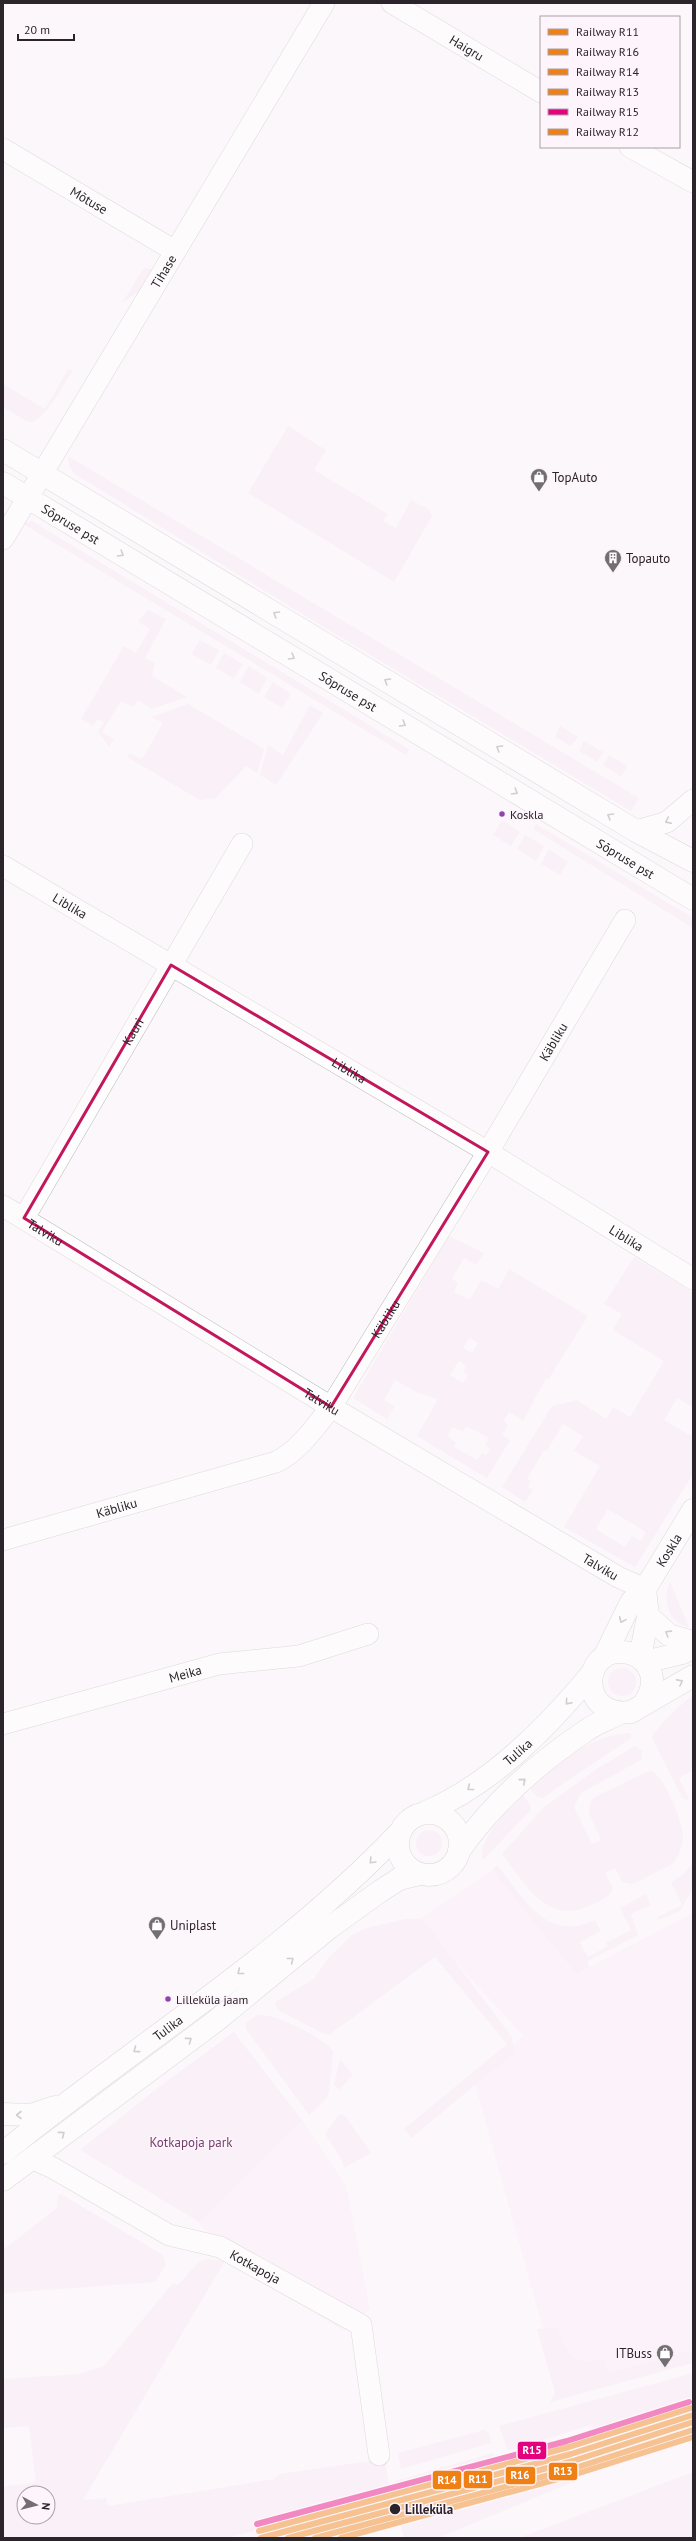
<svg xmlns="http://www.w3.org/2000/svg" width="696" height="2541" font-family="'PT Sans',sans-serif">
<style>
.built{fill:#fcecf9}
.green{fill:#f9e7f6;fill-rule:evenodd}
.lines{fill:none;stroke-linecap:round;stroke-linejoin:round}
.street-casing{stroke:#bbb7ba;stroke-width:22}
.secondary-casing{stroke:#bbb7ba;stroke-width:23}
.street{stroke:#fefefe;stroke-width:21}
.secondary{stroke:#fefefe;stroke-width:22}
.rail-1-casing{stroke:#fdf5fb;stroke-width:9}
.rail-2-casing{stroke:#fdf5fb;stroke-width:9}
.rail-3-casing{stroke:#fdf5fb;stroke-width:9}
.rail-4-casing{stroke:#fdf5fb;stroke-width:9}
.rail-5-casing{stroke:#fdf5fb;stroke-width:9}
.rail-6-casing{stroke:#fdf5fb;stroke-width:9}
.rail-1{stroke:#ef8016;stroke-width:6}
.rail-2{stroke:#ef8016;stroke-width:6}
.rail-3{stroke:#ef8016;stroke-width:6}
.rail-4{stroke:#ef8016;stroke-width:6}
.rail-5{stroke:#e5007d;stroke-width:6}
.rail-6{stroke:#ef8016;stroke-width:6}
.oneway{stroke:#9f9c9f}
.marked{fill:none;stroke:#c2185b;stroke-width:3;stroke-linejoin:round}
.bus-dot{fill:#8e44ad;stroke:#fdf5fb;stroke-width:1.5}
.stop-dot{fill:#2b242a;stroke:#fdf5fb;stroke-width:1.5}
.labels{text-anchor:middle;stroke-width:3;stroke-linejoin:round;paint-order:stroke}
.bus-label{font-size:12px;fill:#2b242a;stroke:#fdf5fb;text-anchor:start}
.street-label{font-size:13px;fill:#2b242a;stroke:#fdf5fb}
.poi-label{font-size:13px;fill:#2b242a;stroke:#fdf5fb;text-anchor:start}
.park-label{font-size:13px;fill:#743e6d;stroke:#fdf5fb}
.stop-label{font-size:13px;font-weight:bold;fill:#2b242a;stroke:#fdf5fb;text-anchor:start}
.line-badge{stroke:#fdf5fb;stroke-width:1.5}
.badge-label{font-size:11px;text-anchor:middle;font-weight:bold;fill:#fff}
</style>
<rect width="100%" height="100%" fill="#fbf7fa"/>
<g class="built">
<polygon points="492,1870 576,1974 693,1913 693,2351 555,2392 537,2329 543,2329 475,2084 523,2035 417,1921"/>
<polygon points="302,2120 346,2186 370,2309 344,2331 228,2261 199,2222"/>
</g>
<g class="green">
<polygon points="147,268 154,270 140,291 123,302 143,269"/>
<path d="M68 369 73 370C61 389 52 409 33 422L26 421 3 407V384L45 409Z"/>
<polygon points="288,426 326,450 314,470 388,514 383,521 396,528 411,500 430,510 432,516 394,582 248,493"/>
<polygon points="68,456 639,798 631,811 317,623 75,474 69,466"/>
<polygon points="32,521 409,749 406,755 23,524"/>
<polygon points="148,610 166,619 145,658 155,663 152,676 187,697 152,709 138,700 133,707 121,701 102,732 114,739 109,747 98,732 104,722 97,719 93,726 81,719 124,646 136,653 150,629 138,622"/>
<polygon points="200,640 219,650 211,665 191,654"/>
<polygon points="224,653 243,664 234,679 216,668"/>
<polygon points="249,666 267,678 259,694 240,682"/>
<polygon points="273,682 291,694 282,708 264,697"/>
<polygon points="188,704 264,749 257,773 246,766 216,798 200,800 127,757 130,753 142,759 163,723 151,717"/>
<polygon points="310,705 323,713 276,785 260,775 268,745 283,755"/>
<polygon points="560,726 578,737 571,746 555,737"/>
<polygon points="584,741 603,752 597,762 579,751"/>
<polygon points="609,755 627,766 621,777 603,765"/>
<polygon points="502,820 520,832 511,846 493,835"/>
<polygon points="536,824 693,918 693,928 533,829"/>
<polygon points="525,835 544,846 536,861 517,849"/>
<polygon points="549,849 568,862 560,875 541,864"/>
<path d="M449 1236 484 1253 476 1265 464 1258 452 1279 458 1283 454 1292 470 1300 481 1280 498 1289 509 1269 588 1316 548 1380 546 1378 523 1421 509 1412 503 1421 508 1425 502 1435 510 1440 487 1478 417 1436 438 1399 418 1393 395 1380 384 1400 395 1406 387 1419 353 1398ZM469 1338 478 1343 472 1353 463 1348ZM459 1361 467 1366 463 1372 468 1375 463 1383 450 1375ZM466 1426 489 1438 485 1445 490 1448 486 1455 482 1453 477 1460 454 1447 456 1443 448 1436 451 1428H455L463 1432Z"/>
<path d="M634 1257 693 1292V1407L677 1398 664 1420 693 1437V1474L635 1567 564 1527 600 1466 574 1451 583 1436 563 1424 547 1451 544 1450 527 1479 531 1481 528 1487 533 1490 525 1502 502 1487 552 1406 577 1400 606 1419 613 1407 630 1417 664 1361 613 1330 622 1314 604 1304ZM608 1509 646 1532 641 1541 632 1536 625 1547 596 1529Z"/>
<path d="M670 1582 689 1627C668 1624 662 1599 670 1582Z"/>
<circle cx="622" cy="1682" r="14"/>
<path d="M693 1696V1770L679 1778 689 1799 687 1800 682 1798 652 1738C654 1730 685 1699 693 1696Z"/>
<path d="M631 1733V1738C602 1759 571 1777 543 1798L537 1797 530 1789C560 1762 589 1735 631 1733Z"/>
<path d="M635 1746 642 1751 641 1760 581 1793 574 1807 592 1844 601 1840C596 1824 583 1814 593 1798L646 1772 652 1771C665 1778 685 1825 683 1840 682 1848 678 1855 674 1863L633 1884 622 1882 615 1868 605 1873 613 1888 611 1893C606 1898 599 1901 593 1904 548 1928 526 1885 502 1854L544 1807 595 1770Z"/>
<path d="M523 1795 531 1806 530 1811 483 1860C477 1839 509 1809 523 1795Z"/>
<circle cx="429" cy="1843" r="13"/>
<polygon points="693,1863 693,1888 680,1911 658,1920 658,1917 682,1905 671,1882 683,1875"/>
<path d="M497 1865C524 1898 546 1943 595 1920L601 1931 580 1942 588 1957 608 1946 606 1943 631 1930 620 1908 646 1894 651 1905 631 1914 638 1935 588 1961 589 1967 576 1974 492 1870Z"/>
<polygon points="405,1919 420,1919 424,1921 512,2037 514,2053 411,2138 404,2129 507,2044 435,1957 329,2035 322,2033 278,2010 275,2002 314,1979 328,1958 352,1935 367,1928"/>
<path d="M257 2015C275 2013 321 2036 333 2051L329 2092 326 2099 309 2115 246 2029V2023Z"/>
<polygon points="234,2032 302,2120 199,2222 80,2150 155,2090"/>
<polygon points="340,2059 353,2075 339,2090 334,2085"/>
<polygon points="341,2114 346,2117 371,2153 344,2168 342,2160 325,2134 337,2117"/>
<polygon points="61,2194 161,2254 165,2259 165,2266 155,2282 3,2293 3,2250 57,2208 58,2195"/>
<path d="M207 2259 225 2261 83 2500 106 2498 108 2506 274 2479 279 2474 385 2459 391 2498 225 2538H3V2487L36 2482 29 2426 3 2428V2379L79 2374 104 2366 173 2283 178 2285 198 2263ZM24 2493H48V2517H24Z"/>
<path d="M557 2327C568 2356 571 2365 604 2359L608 2373 693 2350V2363L550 2402 555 2392 537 2329Z"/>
<polygon points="693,2373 693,2399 593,2431 591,2425 508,2451 499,2426"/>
<polygon points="484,2430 489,2433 491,2443 401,2469 398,2453"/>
<polygon points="493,2453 495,2458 504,2456 505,2458 396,2490 395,2481"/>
<polygon points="693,2472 693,2537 519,2538"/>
<polygon points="578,2474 580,2479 438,2538 404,2538 400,2522"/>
</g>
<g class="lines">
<defs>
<g id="street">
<path id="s1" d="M392 3 541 92"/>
<polyline points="630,147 693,182"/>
<path id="s2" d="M3 149 175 251"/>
<path id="s3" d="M3 539 324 3"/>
<polyline points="636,831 667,822 693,800"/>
<path id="s4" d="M3 866 488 1152 693 1279"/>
<path id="s5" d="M3 1206 331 1407 618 1577 645 1589"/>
<path id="s6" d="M24 1218 242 844"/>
<path id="s7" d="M3 1540 276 1462C299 1451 315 1427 331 1407L488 1152 625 920"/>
<path id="s8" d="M3 1724 219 1664 299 1656 368 1634"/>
<path id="s9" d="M31 2158 53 2168 169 2235 220 2247 361 2325 379 2455"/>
</g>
<g id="secondary">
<polyline points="3,450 636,831 693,861"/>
<path id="s10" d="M3 483 693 899"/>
<polyline points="648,1616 669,1635 693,1642"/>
<path id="s11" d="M604 1657 631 1602 645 1589 693 1510"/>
<polyline points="640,1658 648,1616 645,1589"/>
<polyline points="645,1662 682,1653 693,1648"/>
<path d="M643 1705C651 1694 656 1680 648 1667 643 1658 634 1653 623 1652 580 1649 579 1719 631 1712L693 1676"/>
<path id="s12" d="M426 1812C492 1784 548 1727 593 1672"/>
<circle cx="429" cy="1844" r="31"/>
<path d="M459 1851C492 1804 539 1762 587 1730 597 1723 609 1719 620 1713"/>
<polyline points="3,2114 31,2115 55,2107"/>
<path id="s13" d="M3 2153C134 2046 282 1956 399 1833"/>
<polyline points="3,2180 217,2020 329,1928 379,1892 399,1879 420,1874"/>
</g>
</defs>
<use href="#street" class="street-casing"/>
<use href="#secondary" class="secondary-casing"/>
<use href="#street" class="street"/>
<use href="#secondary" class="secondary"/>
<defs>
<polyline id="rail-1" points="261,2538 571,2454 693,2415"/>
<polyline id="rail-2" points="288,2538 573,2461 693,2422"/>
<polyline id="rail-3" points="259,2531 569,2447 691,2408"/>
<polyline id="rail-4" points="315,2538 575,2468 693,2430"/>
<polyline id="rail-5" points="257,2524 567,2441 689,2402"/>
<polyline id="rail-6" points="341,2538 576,2474 693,2437"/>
</defs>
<use href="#rail-1" class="rail-1-casing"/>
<use href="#rail-2" class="rail-2-casing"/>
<use href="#rail-3" class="rail-3-casing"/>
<use href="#rail-4" class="rail-4-casing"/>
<use href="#rail-5" class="rail-5-casing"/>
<use href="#rail-6" class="rail-6-casing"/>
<use href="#rail-1" class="rail-1"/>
<use href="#rail-2" class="rail-2"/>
<use href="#rail-3" class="rail-3"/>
<use href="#rail-4" class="rail-4"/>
<use href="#rail-5" class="rail-5"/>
<use href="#rail-6" class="rail-6"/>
</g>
<defs><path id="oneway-chevron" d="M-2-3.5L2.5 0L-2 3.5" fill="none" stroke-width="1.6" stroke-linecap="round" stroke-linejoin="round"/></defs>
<g class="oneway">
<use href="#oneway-chevron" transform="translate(121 554) rotate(31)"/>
<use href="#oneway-chevron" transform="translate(276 614) rotate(-149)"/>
<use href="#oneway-chevron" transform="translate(292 657) rotate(31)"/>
<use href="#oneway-chevron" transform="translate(387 681) rotate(-149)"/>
<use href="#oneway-chevron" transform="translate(403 724) rotate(31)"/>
<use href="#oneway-chevron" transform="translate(499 748) rotate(-149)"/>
<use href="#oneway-chevron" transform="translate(515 792) rotate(31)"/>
<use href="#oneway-chevron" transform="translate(610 816) rotate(-149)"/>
<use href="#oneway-chevron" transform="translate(668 821) rotate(154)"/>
<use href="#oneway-chevron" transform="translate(622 1620) rotate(114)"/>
<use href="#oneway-chevron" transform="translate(668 1633) rotate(-148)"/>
<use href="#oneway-chevron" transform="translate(680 1682) rotate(-28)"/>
<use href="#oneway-chevron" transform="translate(568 1702) rotate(131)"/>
<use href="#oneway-chevron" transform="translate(523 1781) rotate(-40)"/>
<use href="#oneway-chevron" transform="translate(470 1788) rotate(142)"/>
<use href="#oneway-chevron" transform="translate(372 1861) rotate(134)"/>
<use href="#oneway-chevron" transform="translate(291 1960) rotate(-39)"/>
<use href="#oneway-chevron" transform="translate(240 1972) rotate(141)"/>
<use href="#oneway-chevron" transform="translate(189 2040) rotate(-36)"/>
<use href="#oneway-chevron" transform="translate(136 2050) rotate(144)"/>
<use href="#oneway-chevron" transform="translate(19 2115) rotate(180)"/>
<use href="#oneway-chevron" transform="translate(62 2134) rotate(-37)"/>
</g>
<path d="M0 0H696V2541H0ZM171 965 488 1152 331 1407 24 1218Z" fill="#fbf7fa" fill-opacity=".55" fill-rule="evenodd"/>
<path class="marked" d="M171 965 488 1152 331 1407 24 1218Z"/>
<defs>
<symbol id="shop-pin" viewBox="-11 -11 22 30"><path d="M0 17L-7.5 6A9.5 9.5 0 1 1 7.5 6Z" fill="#746e73" stroke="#fdf5fb"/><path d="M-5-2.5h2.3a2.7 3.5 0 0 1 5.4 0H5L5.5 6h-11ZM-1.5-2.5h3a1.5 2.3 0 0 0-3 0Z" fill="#fff"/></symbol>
<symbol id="building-pin" viewBox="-11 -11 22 30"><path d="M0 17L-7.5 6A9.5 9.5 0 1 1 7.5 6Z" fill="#746e73" stroke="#fdf5fb"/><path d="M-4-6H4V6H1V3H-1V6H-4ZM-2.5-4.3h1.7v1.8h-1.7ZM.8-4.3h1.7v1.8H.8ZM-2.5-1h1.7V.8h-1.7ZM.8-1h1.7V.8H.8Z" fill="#fff"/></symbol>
</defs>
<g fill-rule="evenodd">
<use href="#shop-pin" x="529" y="467" width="20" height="27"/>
<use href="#building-pin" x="603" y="548" width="20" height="27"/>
<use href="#shop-pin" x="147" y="1915" width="20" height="27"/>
<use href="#shop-pin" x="655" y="2343" width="20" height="27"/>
</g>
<g class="bus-dot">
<circle cx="502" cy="814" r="3.5"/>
<circle cx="168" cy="1999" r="3.5"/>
</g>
<circle class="stop-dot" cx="395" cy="2509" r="6"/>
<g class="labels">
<g class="bus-label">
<text x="510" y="819">Koskla</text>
<text x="176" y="2004">Lilleküla jaam</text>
</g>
<g class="street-label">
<text dy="5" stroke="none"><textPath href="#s1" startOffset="87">Haigru</textPath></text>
<text dy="5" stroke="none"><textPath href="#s2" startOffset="100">Mõtuse</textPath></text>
<text dy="5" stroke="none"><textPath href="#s3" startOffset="312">Tihase</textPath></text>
<text dy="5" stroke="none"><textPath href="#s10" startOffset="79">Sõpruse pst</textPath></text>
<text dy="5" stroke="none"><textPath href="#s10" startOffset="403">Sõpruse pst</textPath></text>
<text dy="5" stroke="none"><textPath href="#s10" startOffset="727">Sõpruse pst</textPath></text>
<text dy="5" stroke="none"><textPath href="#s4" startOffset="78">Liblika</textPath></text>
<text dy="5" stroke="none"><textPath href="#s6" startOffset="216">Kauri</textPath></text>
<text dy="5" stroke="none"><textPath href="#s7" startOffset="790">Käbliku</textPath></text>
<text dy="5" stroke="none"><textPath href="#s4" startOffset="402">Liblika</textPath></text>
<text dy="5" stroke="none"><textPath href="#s5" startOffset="50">Talviku</textPath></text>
<text dy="5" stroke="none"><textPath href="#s4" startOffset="726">Liblika</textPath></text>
<text dy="5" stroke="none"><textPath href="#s7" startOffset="466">Käbliku</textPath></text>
<text dy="5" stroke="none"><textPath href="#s5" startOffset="374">Talviku</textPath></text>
<text dy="5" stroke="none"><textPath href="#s7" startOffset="118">Käbliku</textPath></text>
<text dy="5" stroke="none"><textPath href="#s11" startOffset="126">Koskla</textPath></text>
<text dy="5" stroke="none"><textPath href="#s5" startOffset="698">Talviku</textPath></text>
<text dy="5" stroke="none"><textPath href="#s8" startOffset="189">Meika</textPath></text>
<text dy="5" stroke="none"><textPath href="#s12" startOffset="110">Tulika</textPath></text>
<text dy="5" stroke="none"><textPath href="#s13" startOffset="207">Tulika</textPath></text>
<text dy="5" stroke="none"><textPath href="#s9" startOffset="251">Kotkapoja</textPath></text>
</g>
<g class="poi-label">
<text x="552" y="482">TopAuto</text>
<text x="626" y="563">Topauto</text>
<text x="170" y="1930">Uniplast</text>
<text x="652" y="2358" text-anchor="end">ITBuss</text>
</g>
<g class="park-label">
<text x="191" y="2147">Kotkapoja park</text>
</g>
<g class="stop-label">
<text x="405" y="2514">Lilleküla</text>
</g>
</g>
<g class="line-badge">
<rect x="517" y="2441" width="30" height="19" rx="4" fill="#e5007d"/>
<rect x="548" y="2462" width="30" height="19" rx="4" fill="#ef8016"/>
<rect x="505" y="2466" width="31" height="19" rx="4" fill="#ef8016"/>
<rect x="463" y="2470" width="30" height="19" rx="4" fill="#ef8016"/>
<rect x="432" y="2470" width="30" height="20" rx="4" fill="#ef8016"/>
</g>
<g class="badge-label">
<text x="532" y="2454">R15</text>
<text x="563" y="2475">R13</text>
<text x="520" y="2479">R16</text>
<text x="478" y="2483">R11</text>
<text x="447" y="2484">R14</text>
</g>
<rect width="696" height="2541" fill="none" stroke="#2b242a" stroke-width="8"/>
<rect x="540" y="16" width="140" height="132" fill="#fdf5fb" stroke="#a9a1a7"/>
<rect x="548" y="29" width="20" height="6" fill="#ef8016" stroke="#a9a1a7"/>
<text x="576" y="36" font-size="12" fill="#2b242a">Railway R11</text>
<rect x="548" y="49" width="20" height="6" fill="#ef8016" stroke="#a9a1a7"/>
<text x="576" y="56" font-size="12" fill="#2b242a">Railway R16</text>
<rect x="548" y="69" width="20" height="6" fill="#ef8016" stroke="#a9a1a7"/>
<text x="576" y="76" font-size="12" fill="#2b242a">Railway R14</text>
<rect x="548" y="89" width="20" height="6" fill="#ef8016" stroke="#a9a1a7"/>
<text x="576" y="96" font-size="12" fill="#2b242a">Railway R13</text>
<rect x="548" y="109" width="20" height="6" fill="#e5007d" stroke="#a9a1a7"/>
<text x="576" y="116" font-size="12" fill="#2b242a">Railway R15</text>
<rect x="548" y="129" width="20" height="6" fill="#ef8016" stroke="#a9a1a7"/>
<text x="576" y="136" font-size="12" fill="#2b242a">Railway R12</text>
<g transform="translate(36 2505) rotate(97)"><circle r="19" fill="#fdf5fb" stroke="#a9a1a7"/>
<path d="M0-3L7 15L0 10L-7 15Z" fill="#746e73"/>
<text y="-6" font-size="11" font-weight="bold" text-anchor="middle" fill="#2b242a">N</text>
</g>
<path d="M18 34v6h56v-6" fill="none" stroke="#2b242a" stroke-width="2"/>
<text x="24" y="34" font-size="12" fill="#2b242a" stroke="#fdf5fb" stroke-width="3" paint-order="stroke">20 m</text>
</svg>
